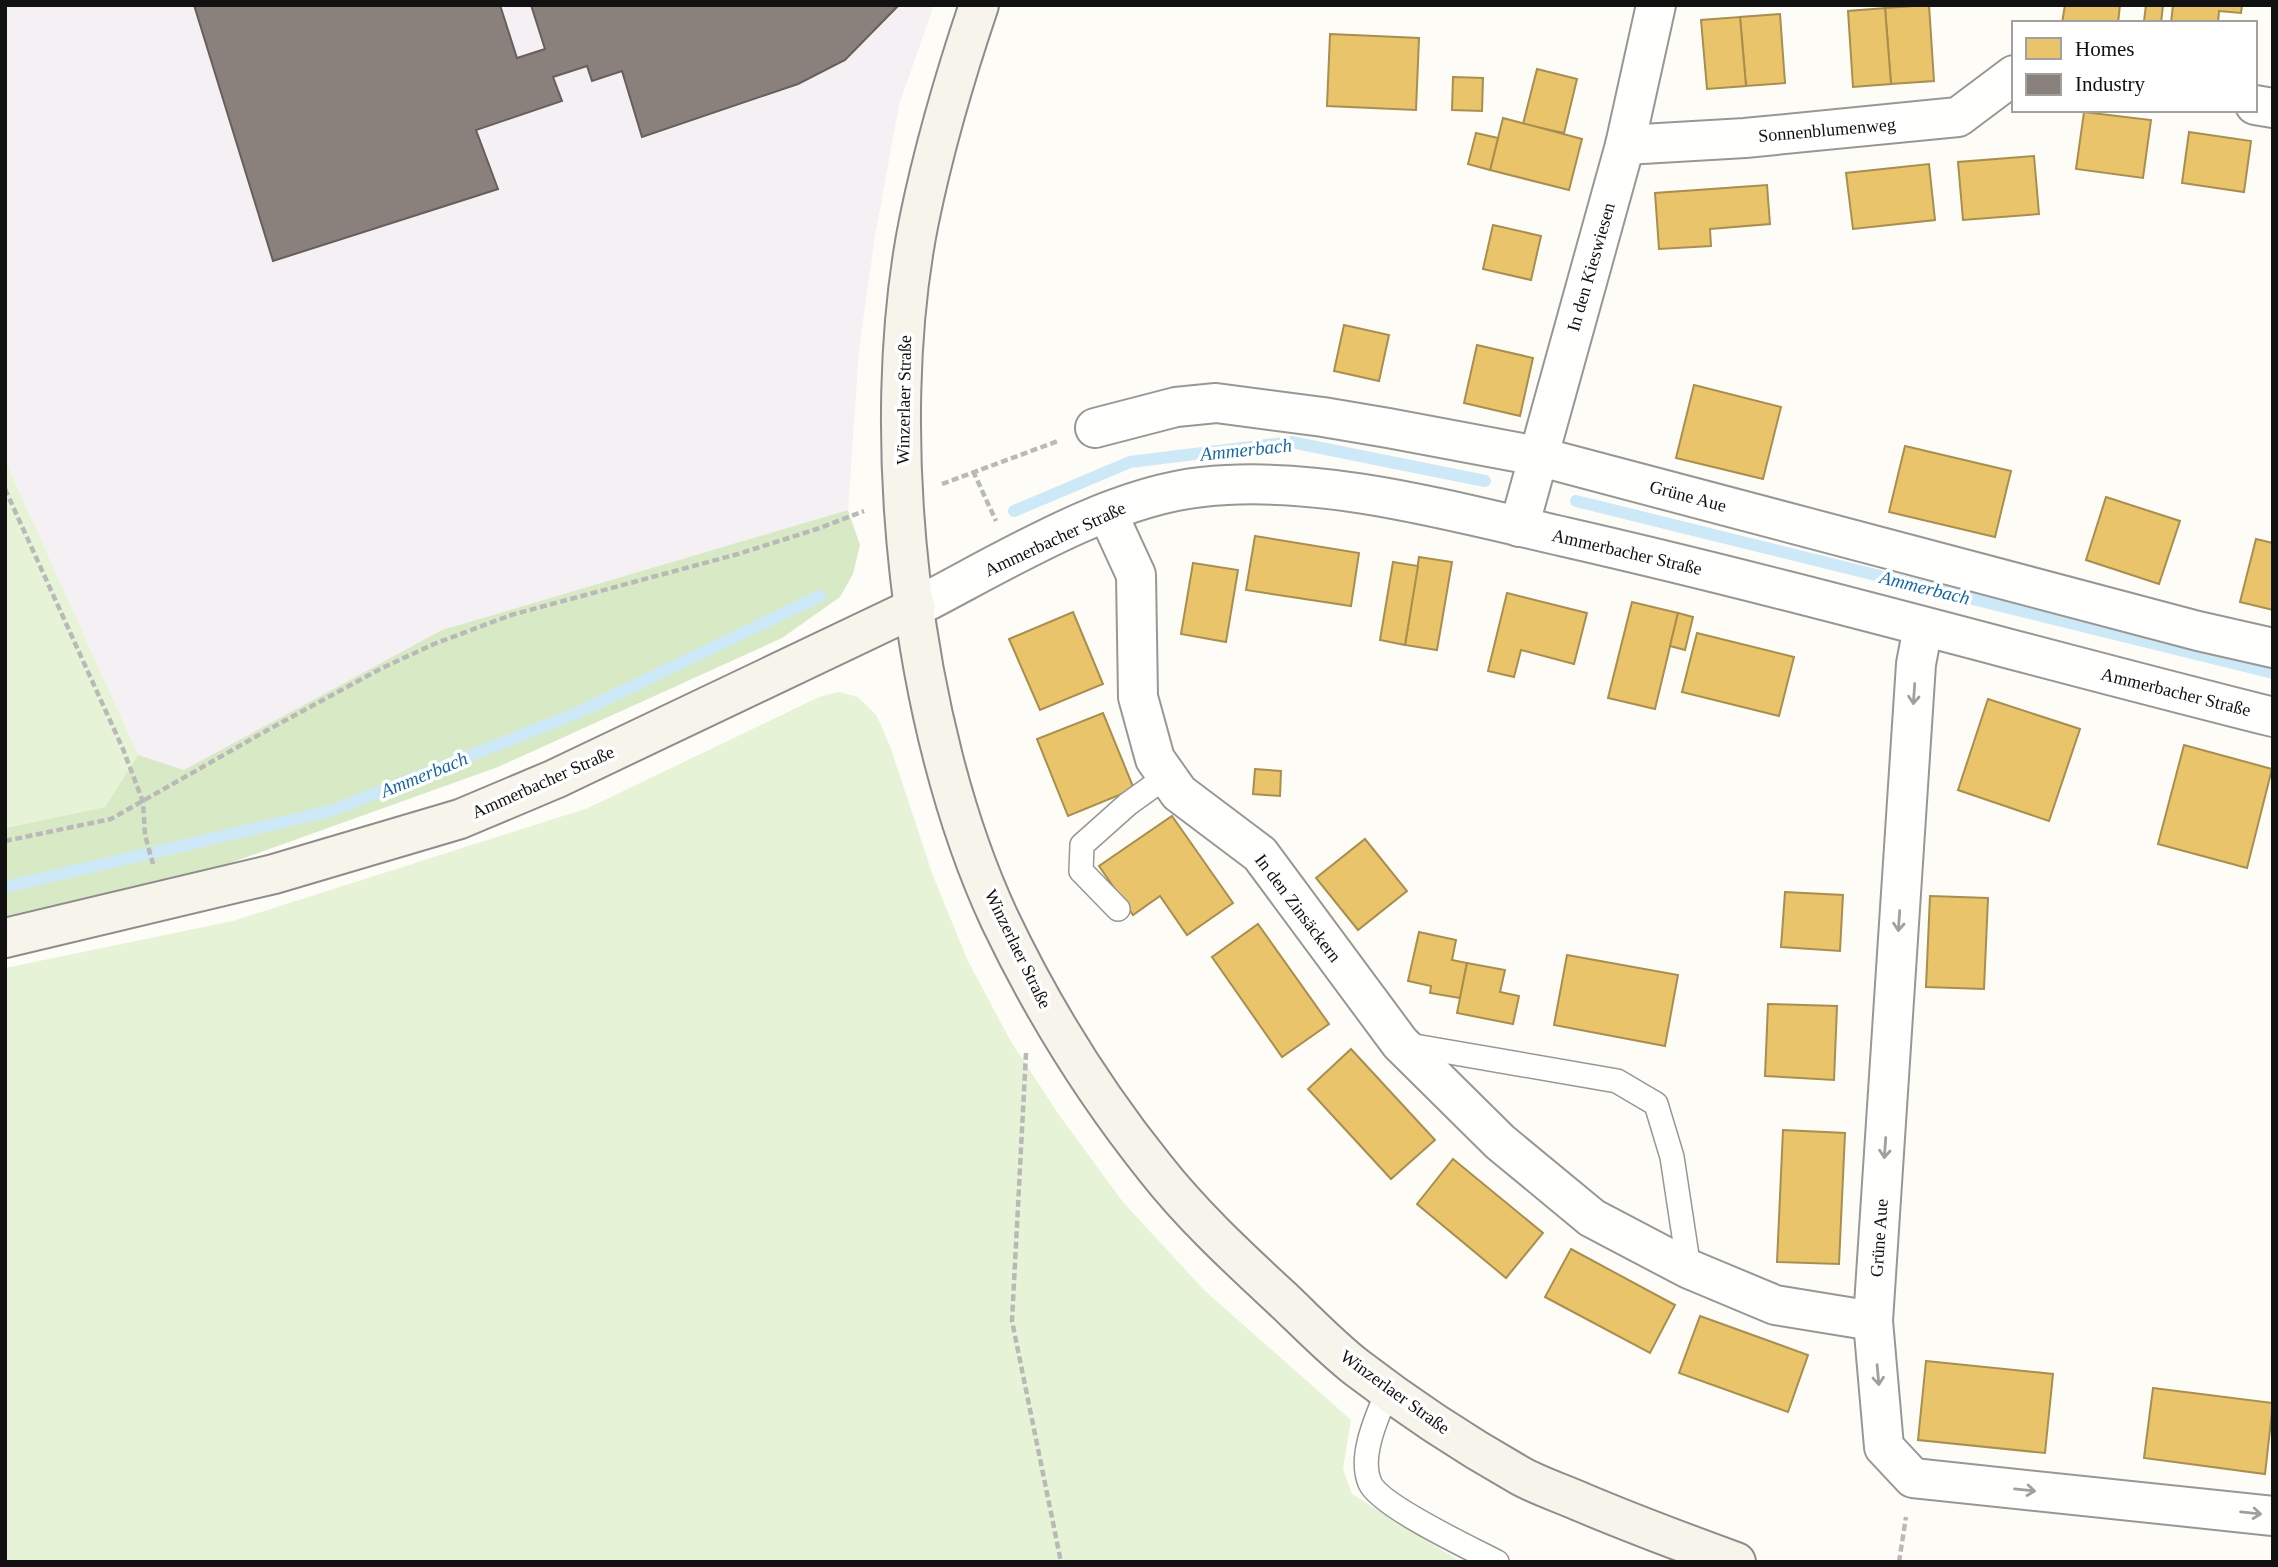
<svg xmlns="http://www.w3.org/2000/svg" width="2278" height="1567" font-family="'Times New Roman',serif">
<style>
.industrial{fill:#f5f0f3}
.green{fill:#e7f3d7}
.forest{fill:#d8eac5}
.homes{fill:#e9c46a;stroke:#a88e4f;stroke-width:2}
.industry{fill:#8a817c;stroke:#665f5c;stroke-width:2}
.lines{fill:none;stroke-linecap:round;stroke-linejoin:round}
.stream{stroke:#cde8f7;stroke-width:12}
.lane-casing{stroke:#979795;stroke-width:26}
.street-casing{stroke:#979795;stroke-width:42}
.secondary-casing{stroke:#8e8d8b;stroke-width:42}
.path{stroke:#b9b9b8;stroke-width:4.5;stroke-dasharray:7 3.5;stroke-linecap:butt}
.lane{stroke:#fffffe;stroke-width:23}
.street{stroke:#fffffe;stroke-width:38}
.secondary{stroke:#f6f4eb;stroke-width:38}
.oneway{stroke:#a0a09f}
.labels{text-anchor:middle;stroke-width:7;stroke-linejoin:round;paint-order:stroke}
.street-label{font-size:18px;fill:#111;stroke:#fff}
.water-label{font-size:19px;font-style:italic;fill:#1768a6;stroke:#fff}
</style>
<rect width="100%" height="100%" fill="#fdfcf7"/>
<polygon class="industrial" points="5,5 934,5 899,105 875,236 859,349 848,510 442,630 184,771 138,755 5,460"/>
<g class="green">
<polygon points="5,460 138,755 105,807 5,828"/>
<polygon points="838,692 858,697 877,716 891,749 932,873 967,959 1010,1040 1059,1115 1123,1202 1204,1290 1351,1420 1343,1469 1352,1494 1461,1562 5,1562 5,968 233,921 588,808 819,697"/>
</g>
<polygon class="forest" points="848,510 860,545 853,574 840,597 782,638 498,767 216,868 5,916 5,828 105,807 138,755 184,770 442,630"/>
<g class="homes">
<polygon points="1929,5 1934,81 1891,84 1885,8"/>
<polygon points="2065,5 2120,5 2118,23 2062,23"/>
<polygon points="2146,5 2163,5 2161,23 2144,21"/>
<polygon points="2173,5 2242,5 2241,13 2219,11 2218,23 2171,23"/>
<polygon points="1885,8 1891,84 1853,87 1848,11"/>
<polygon points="1780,14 1785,83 1746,86 1740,17"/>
<polygon points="1740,17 1746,86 1707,89 1701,20"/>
<polygon points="1330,34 1419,38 1416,110 1327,106"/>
<polygon points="1537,69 1577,79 1564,133 1523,124"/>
<polygon points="1453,77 1483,78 1482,111 1452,110"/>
<polygon points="2084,112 2151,120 2143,178 2076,169"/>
<polygon points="1503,118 1582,139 1569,190 1490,170"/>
<polygon points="2189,132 2251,141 2244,192 2182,183"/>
<polygon points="1476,133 1498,138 1490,170 1468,164"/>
<polygon points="2034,156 2039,214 1963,220 1958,162"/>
<polygon points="1929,164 1935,220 1853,229 1846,173"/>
<polygon points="1767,185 1770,224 1710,229 1711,246 1659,249 1655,193"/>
<polygon points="1493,225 1541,236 1531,280 1483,269"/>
<polygon points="1344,325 1389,335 1379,381 1334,371"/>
<polygon points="1477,345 1533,358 1520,416 1464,403"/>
<polygon points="1694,385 1781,407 1763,479 1676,458"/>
<polygon points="1905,446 2011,471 1995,537 1889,512"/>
<polygon points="2106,497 2180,521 2159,584 2086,560"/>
<polygon points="1255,536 1359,553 1351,606 1246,590"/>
<polygon points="2256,539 2273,543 2273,610 2240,602"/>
<polygon points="1419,557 1452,562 1437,650 1405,645"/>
<polygon points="1393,562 1418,566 1405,645 1380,640"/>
<polygon points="1193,563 1238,570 1226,642 1181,634"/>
<polygon points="1507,593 1587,613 1574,664 1521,650 1514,677 1488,671"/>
<polygon points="1632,602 1678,613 1655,709 1608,698"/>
<polygon points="1073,612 1103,684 1040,710 1009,639"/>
<polygon points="1678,613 1693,617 1685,650 1670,646"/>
<polygon points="1697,633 1794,657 1779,716 1682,692"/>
<polygon points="1988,699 2080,729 2049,821 1958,790"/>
<polygon points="1103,713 1134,789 1068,816 1037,739"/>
<polygon points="2184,745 2272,769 2247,868 2158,844"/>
<polygon points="1255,769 1281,771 1280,796 1253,794"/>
<polygon points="1172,816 1233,903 1187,935 1160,896 1133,915 1099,866"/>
<polygon points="1365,839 1407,891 1358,930 1316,878"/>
<polygon points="1785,892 1843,895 1840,951 1781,947"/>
<polygon points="1930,896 1988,898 1984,989 1926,987"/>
<polygon points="1258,924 1329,1024 1282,1057 1212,957"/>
<polygon points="1419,932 1456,940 1452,960 1467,963 1460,998 1430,993 1431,986 1408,981"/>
<polygon points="1567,955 1678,975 1665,1046 1554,1025"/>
<polygon points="1467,963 1505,970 1500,992 1519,996 1513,1024 1457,1013"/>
<polygon points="1768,1004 1837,1006 1834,1080 1765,1076"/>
<polygon points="1351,1049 1435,1140 1391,1179 1308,1089"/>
<polygon points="1783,1130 1845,1133 1839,1264 1777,1262"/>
<polygon points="1453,1159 1543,1233 1506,1278 1417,1204"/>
<polygon points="1571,1249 1675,1305 1650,1353 1545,1297"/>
<polygon points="1700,1316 1808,1355 1788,1412 1679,1373"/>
<polygon points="1926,1361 2053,1374 2045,1453 1918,1440"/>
<polygon points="2153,1388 2273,1403 2265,1474 2144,1458"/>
</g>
<polygon class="industry" points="194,5 500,5 517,58 545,49 531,5 899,5 845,60 798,84 642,137 622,71 592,81 587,66 553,77 562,101 476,130 498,189 273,261"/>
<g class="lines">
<g class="stream">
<polyline points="1576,501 2273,673"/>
<polyline points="1014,511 1130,462 1291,442 1485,481"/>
<polyline points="5,887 331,811 577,713 820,596"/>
</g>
<defs>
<g id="lane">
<polyline points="1118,909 1081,871 1082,845 1128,804 1167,776"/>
<polyline points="1403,1044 1617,1081 1656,1104 1672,1157 1689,1269"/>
<path d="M1388 1390C1378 1415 1358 1456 1370 1483 1380 1506 1472 1549 1497 1562"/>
</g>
<g id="street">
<polyline points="2255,105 2273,108"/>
<polyline points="1625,145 1745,138 1958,117 2014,75"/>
<polyline points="1095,428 1176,407 1216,403 1323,417 1388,428 1537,456 2198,631 2273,648"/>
<polyline points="1107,512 1136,575 1138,697 1155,759 1179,793 1260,854 1400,1043 1500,1142 1592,1218 1689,1269 1775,1305 1873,1321"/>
<polyline points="1519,527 1625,145 1656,5"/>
<path d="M916 607C1000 564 1107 497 1202 487 1320 474 1451 511 1565 537 1802 591 2037 658 2273 717"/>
<polyline points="1923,627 1916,664 1873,1321 1884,1447 1913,1478 2273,1516"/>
</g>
<g id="secondary">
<path d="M979 5C955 76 934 148 919 221 877 429 910 728 1000 920 1042 1008 1094 1092 1155 1168 1191 1214 1235 1255 1277 1294 1303 1318 1328 1345 1356 1367 1404 1404 1466 1445 1519 1475 1538 1486 1561 1493 1581 1502 1633 1524 1684 1543 1736 1562"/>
<polyline points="5,938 274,874 460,819 555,779 916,607"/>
</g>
</defs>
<use href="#lane" class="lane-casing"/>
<use href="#street" class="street-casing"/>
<use href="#secondary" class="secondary-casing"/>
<g class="path">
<polyline points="973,471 996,521"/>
<polyline points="942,484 1058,441"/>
<polyline points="5,489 123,749 143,802 145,835 153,864"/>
<polyline points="5,841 111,819 264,732 382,668 434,644 511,615 738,554 817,529 864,511"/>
<polyline points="1026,1053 1012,1321 1061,1562"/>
<polyline points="1899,1562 1906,1517"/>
</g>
<use href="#lane" class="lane"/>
<use href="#street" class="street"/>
<use href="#secondary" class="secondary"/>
</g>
<defs><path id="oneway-shaft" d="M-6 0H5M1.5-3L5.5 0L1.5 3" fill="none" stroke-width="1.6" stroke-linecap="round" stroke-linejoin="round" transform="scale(1.75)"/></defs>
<g class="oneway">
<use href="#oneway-shaft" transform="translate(1914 694) rotate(94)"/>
<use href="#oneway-shaft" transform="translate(1899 921) rotate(94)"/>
<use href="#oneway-shaft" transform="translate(1885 1148) rotate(94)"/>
<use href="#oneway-shaft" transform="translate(1878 1375) rotate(85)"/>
<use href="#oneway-shaft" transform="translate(2025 1490) rotate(6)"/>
<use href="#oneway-shaft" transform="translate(2251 1513) rotate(6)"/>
</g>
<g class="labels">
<g class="street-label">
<text transform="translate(1827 130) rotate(-5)" y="6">Sonnenblumenweg</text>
<text transform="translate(1591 267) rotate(-74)" y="6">In den Kieswiesen</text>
<text transform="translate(904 400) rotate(-89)" y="6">Winzerlaer Straße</text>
<text transform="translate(1688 496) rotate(15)" y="6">Grüne Aue</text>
<text transform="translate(1055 539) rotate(-25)" y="6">Ammerbacher Straße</text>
<text transform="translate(1627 552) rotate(13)" y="6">Ammerbacher Straße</text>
<text transform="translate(2176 692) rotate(14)" y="6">Ammerbacher Straße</text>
<text transform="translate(543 782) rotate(-24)" y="6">Ammerbacher Straße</text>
<text transform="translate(1298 908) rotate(53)" y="6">In den Zinsäckern</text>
<text transform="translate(1018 949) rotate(64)" y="6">Winzerlaer Straße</text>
<text transform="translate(1879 1238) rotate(-86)" y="6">Grüne Aue</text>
<text transform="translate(1395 1392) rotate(36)" y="6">Winzerlaer Straße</text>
</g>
<g class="water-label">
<text transform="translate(1246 449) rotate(-6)" y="7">Ammerbach</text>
<text transform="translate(1925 587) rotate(14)" y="7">Ammerbach</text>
<text transform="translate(424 774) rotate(-22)" y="7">Ammerbach</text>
</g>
</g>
<rect width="2278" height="1567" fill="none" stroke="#111111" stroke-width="14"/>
<rect x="2012" y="21" width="245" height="91" fill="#ffffff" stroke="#a0a0a0" stroke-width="2"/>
<rect x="2026" y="38" width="35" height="21" fill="#e9c46a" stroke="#a0a0a0" stroke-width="2"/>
<text x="2075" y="56" font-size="21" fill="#111111">Homes</text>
<rect x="2026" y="74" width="35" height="21" fill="#8a817c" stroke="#a0a0a0" stroke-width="2"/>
<text x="2075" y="91" font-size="21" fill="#111111">Industry</text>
</svg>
